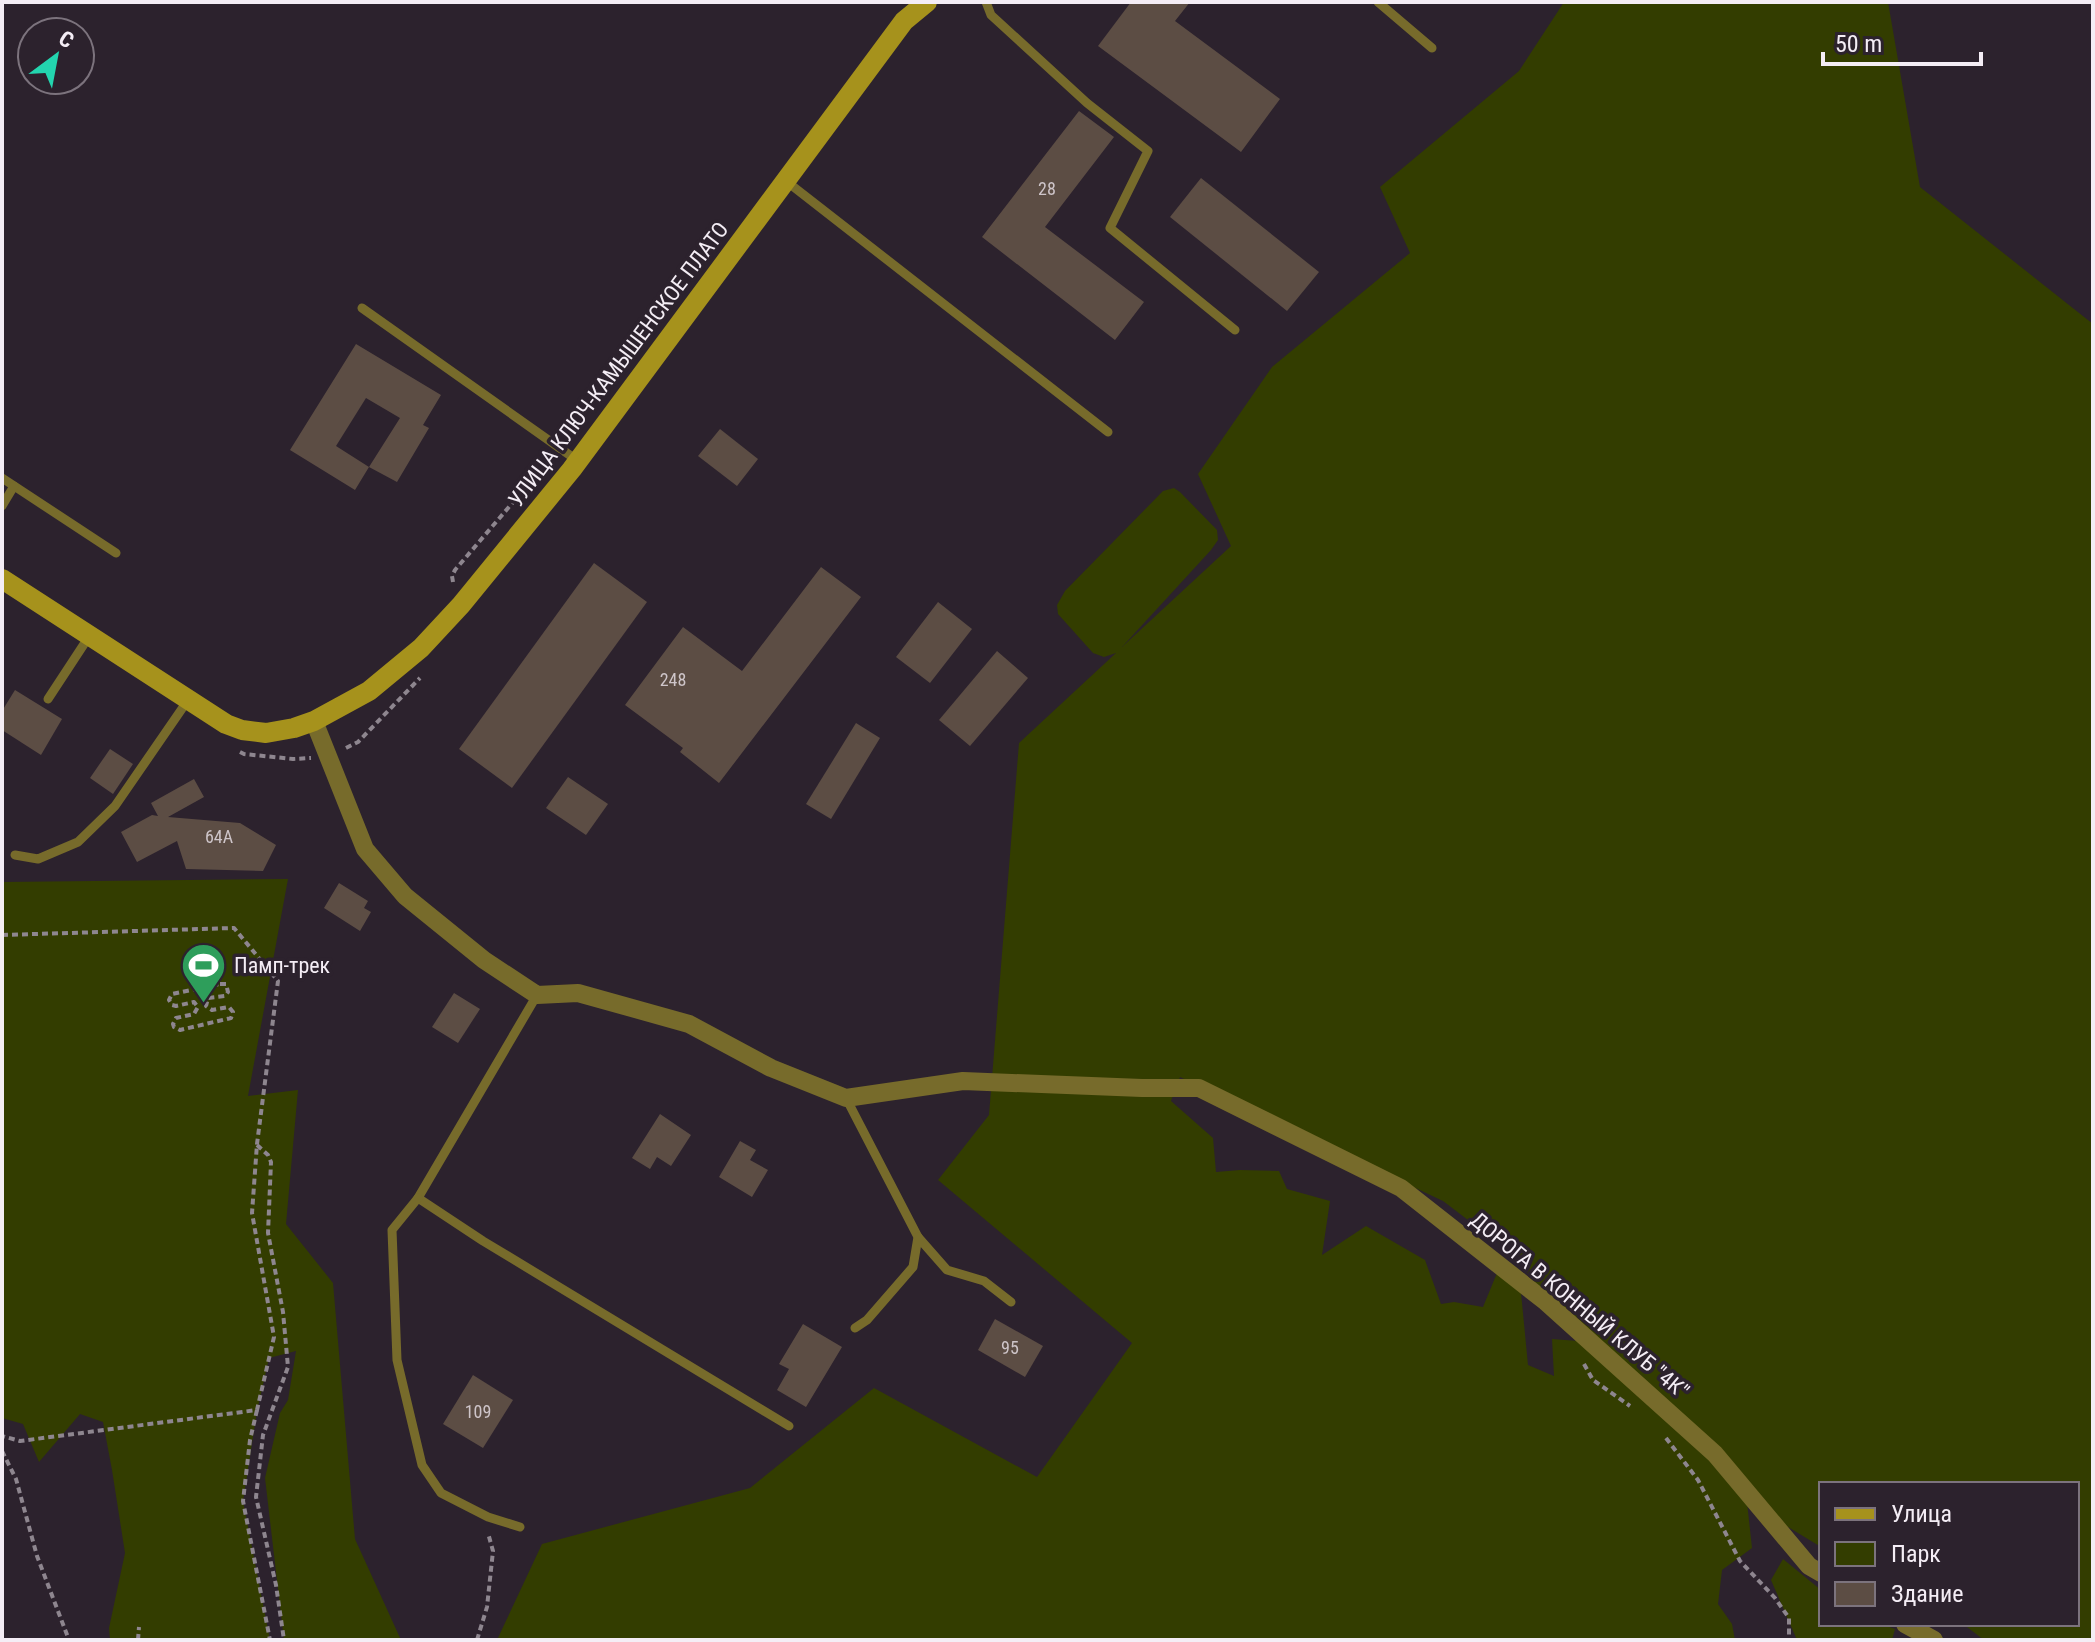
<svg xmlns="http://www.w3.org/2000/svg" width="2095" height="1642" font-family="'Roboto Condensed',sans-serif">
<style>
.green{fill:#333d00;fill-rule:evenodd}
.building{fill:#5c4d44;fill-rule:evenodd}
.lines{fill:none;stroke-linecap:round;stroke-linejoin:round}
.path{stroke:#8e868f;stroke-width:4;stroke-dasharray:6 4;stroke-linecap:butt}
.lane{stroke:#776b2b;stroke-width:9}
.street{stroke:#776b2b;stroke-width:18}
.secondary{stroke:#a6921c;stroke-width:20}
.labels{text-anchor:middle;stroke-width:7;stroke-linejoin:round;paint-order:stroke}
.number-label{font-size:18px;fill:#cec5c9}
.street-label{font-size:22px;fill:#f4edf5;stroke:#2c222d}
.poi-label{font-size:22px;fill:#f4edf5;stroke:#2c222d;text-anchor:start}
</style>
<rect width="100%" height="100%" fill="#2c222d"/>
<g class="green">
<path d="M1564 2H1888L1920 187 2093 324V1640H1984L1963 1624H2077V1484H1821V1547L1747 1502 1752 1548 1722 1570 1718 1604 1732 1624 1735 1640H497L542 1544 750 1488 874 1388 1037 1477 1132 1343 938 1180 989 1115 1019 743 1116 653 1104 657 1093 653 1058 614 1057 605 1065 591 1163 491 1174 488 1180 492 1217 530 1218 540 1211 550 1122 647 1231 546 1198 474 1272 367 1410 253 1380 187 1519 71ZM1180 1077 1443 1201 1514 1255 1578 1341 1552 1339 1554 1376 1528 1365 1519 1272 1497 1273 1483 1307 1454 1302 1441 1304 1425 1260 1366 1226 1322 1255 1330 1201 1287 1189 1279 1171 1240 1170 1216 1172 1213 1138 1171 1101Z"/>
<polygon points="288,879 248,1096 298,1090 286,1224 333,1283 355,1539 401,1640 284,1640 265,1478 280,1413 288,1400 296,1351 269,1358 257,1411 243,1501 270,1640 110,1640 109,1628 125,1553 112,1470 103,1422 80,1414 39,1462 23,1424 2,1418 2,882"/>
<polygon points="1783,1559 1821,1590 1821,1624 1881,1624 1895,1629 1892,1640 1797,1640 1771,1580"/>
</g>
<g class="building">
<polygon points="1131,2 1190,2 1175,21 1280,99 1241,152 1098,46"/>
<polygon points="1079,111 1114,137 1045,227 1144,302 1115,340 982,237"/>
<polygon points="1201,178 1319,272 1287,311 1170,217"/>
<path d="M356 344 441 395 423 425 429 428 397 482 369 467 355 490 290 450ZM366 398 400 418 369 467 336 446Z"/>
<polygon points="720,429 758,459 737,486 698,456"/>
<polygon points="594,563 647,602 512,788 459,749"/>
<polygon points="821,567 861,597 719,783 680,752 683,748 625,705 683,627 742,671"/>
<polygon points="938,602 972,629 930,683 896,657"/>
<polygon points="997,651 1028,678 970,746 939,720"/>
<polygon points="15,690 62,719 41,755 2,730 2,711"/>
<polygon points="856,723 880,738 831,819 806,804"/>
<polygon points="110,749 133,764 113,794 90,778"/>
<polygon points="568,777 608,804 586,835 546,808"/>
<polygon points="194,779 204,797 168,817 240,823 276,845 263,871 186,869 177,841 137,862 121,832 152,815 158,816 151,803"/>
<polygon points="339,883 368,901 364,908 371,912 360,931 324,908"/>
<polygon points="454,993 480,1009 458,1043 432,1027"/>
<polygon points="660,1114 691,1135 671,1166 657,1157 650,1169 632,1158"/>
<polygon points="740,1141 756,1150 750,1160 768,1170 752,1197 719,1177"/>
<polygon points="995,1319 1043,1346 1025,1377 978,1350"/>
<polygon points="803,1324 842,1347 806,1407 777,1390 789,1369 779,1364"/>
<polygon points="473,1375 513,1400 483,1448 443,1424"/>
</g>
<g class="lines">
<g class="path">
<polyline points="453,582 452,576 455,570 550,459"/>
<polyline points="346,748 358,742 420,678"/>
<polyline points="240,752 244,754 293,759 311,758"/>
<polyline points="2,935 234,928 278,981 257,1144 252,1213 274,1337 257,1410 20,1441 2,1436"/>
<polygon points="220,984 226,984 228,992 225,996 208,998 206,1006 212,1010 229,1007 233,1012 231,1018 180,1030 174,1027 173,1024 176,1018 194,1014 198,1007 194,1002 176,1006 172,1005 169,1000 172,994"/>
<polyline points="257,1145 268,1155 271,1162 268,1233 283,1312 288,1367 263,1435 256,1497 276,1585 284,1640"/>
<polyline points="1584,1364 1593,1380 1630,1406"/>
<polyline points="257,1410 250,1440 243,1501 270,1640"/>
<polyline points="1666,1438 1698,1480 1740,1561 1775,1598 1789,1618 1789,1640"/>
<polyline points="2,1451 16,1479 37,1556 69,1640"/>
<polyline points="138,1640 139,1627"/>
<polyline points="477,1640 487,1607 493,1551 488,1533"/>
</g>
<g class="lane">
<polyline points="986,2 991,15 1087,103 1148,151 1110,228 1235,330"/>
<polyline points="1378,2 1432,48"/>
<polyline points="786,181 1108,432"/>
<polyline points="362,308 578,461"/>
<polyline points="2,478 116,553"/>
<polyline points="2,506 14,486"/>
<polyline points="48,699 90,635"/>
<polyline points="15,855 38,859 78,842 115,806 188,700"/>
<polyline points="537,995 418,1198 483,1241 789,1426"/>
<polyline points="846,1098 918,1237 913,1267 867,1320 855,1328"/>
<polyline points="418,1198 392,1230 397,1360 422,1465 441,1493 488,1517 520,1527"/>
<polyline points="918,1237 947,1270 984,1281 1011,1302"/>
</g>
<g class="street">
<polyline points="314,721 365,849 405,896 484,960 537,995 578,993 689,1024 771,1068 846,1098 963,1081 1142,1088 1199,1088 1401,1188 1546,1302 1715,1454 1809,1566 1821,1573"/>
<polyline points="1905,1624 1934,1640"/>
</g>
<polyline class="secondary" points="2,579 226,724 242,730 266,733 294,728 314,721 369,691 421,648 461,605 572,469 904,21 927,2"/>
</g>
<defs>
<symbol id="stadium-pin" viewBox="-11 -11 22 30"><path d="M0 17L-7.5 6A9.5 9.5 0 1 1 7.5 6Z" fill="#2e9e5b" stroke="#2c222d"/><path d="M0-5a6.5 5 0 1 0 0 10a6.5 5 0 1 0 0-10ZM-3.5-1.8h7v3.6h-7Z" fill="#fff"/></symbol>
</defs>
<g fill-rule="evenodd">
<use href="#stadium-pin" x="178" y="940" width="51" height="69"/>
</g>
<g class="labels">
<g class="number-label">
<text x="1047" y="195">28</text>
<text x="673" y="686">248</text>
<text x="219" y="843">64А</text>
<text x="1010" y="1354">95</text>
<text x="478" y="1418">109</text>
</g>
<g class="street-label">
<text transform="translate(618 364) rotate(-53)" y="8">УЛИЦА КЛЮЧ-КАМЫШЕНСКОЕ ПЛАТО</text>
<text transform="translate(1580 1305) rotate(40)" y="8">ДОРОГА В КОННЫЙ КЛУБ "4К"</text>
</g>
<g class="poi-label">
<text x="234" y="973">Памп-трек</text>
</g>
</g>
<rect width="2095" height="1642" fill="none" stroke="#f4edf5" stroke-width="8"/>
<rect x="1819" y="1482" width="260" height="144" fill="#2c222d" stroke="#7c737d" stroke-width="2"/>
<rect x="1835" y="1508" width="40" height="12" fill="#a6921c" stroke="#7c737d" stroke-width="2"/>
<text x="1891" y="1522" font-size="24" fill="#f4edf5">Улица</text>
<rect x="1835" y="1542" width="40" height="24" fill="#333d00" stroke="#7c737d" stroke-width="2"/>
<text x="1891" y="1562" font-size="24" fill="#f4edf5">Парк</text>
<rect x="1835" y="1582" width="40" height="24" fill="#5c4d44" stroke="#7c737d" stroke-width="2"/>
<text x="1891" y="1602" font-size="24" fill="#f4edf5">Здание</text>
<g transform="translate(56 56) rotate(32)"><circle r="38" fill="#2c222d" stroke="#7c737d" stroke-width="2"/>
<path d="M0-6L14 30L0 20L-14 30Z" fill="#23d5af"/>
<text y="-12" font-size="22" font-weight="bold" text-anchor="middle" fill="#f4edf5">С</text>
</g>
<path d="M1823 52v12h158v-12" fill="none" stroke="#f4edf5" stroke-width="4"/>
<text x="1835" y="52" font-size="24" fill="#f4edf5" stroke="#2c222d" stroke-width="6" paint-order="stroke">50 m</text>
</svg>
